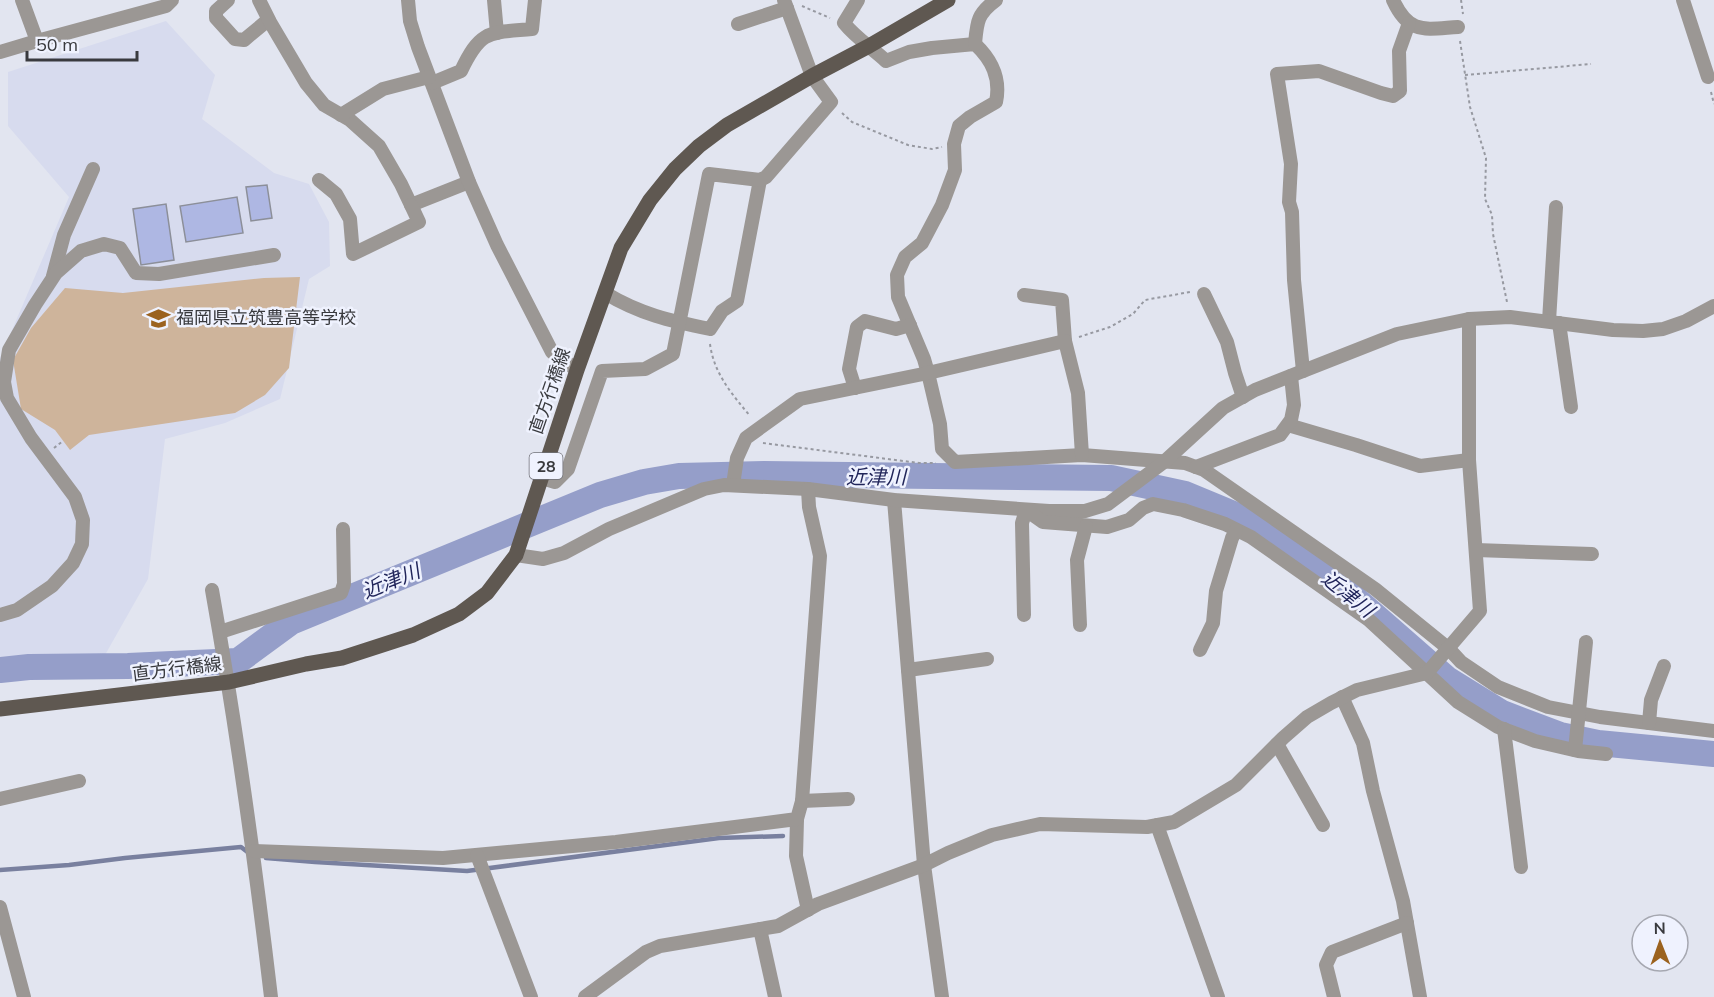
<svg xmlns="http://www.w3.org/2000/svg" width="1714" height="997" font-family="Mulish,'Noto Sans JP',sans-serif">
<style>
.built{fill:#d7dbee}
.green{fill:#ceb49b}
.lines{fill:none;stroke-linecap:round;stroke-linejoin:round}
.stream{stroke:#79809f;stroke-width:4.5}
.river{stroke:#959ec9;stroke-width:26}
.building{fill:#aeb7e3;stroke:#8c8f99;stroke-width:1.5}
.path{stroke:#9799a1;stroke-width:2;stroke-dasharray:3 3;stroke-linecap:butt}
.minor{stroke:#9b9794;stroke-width:14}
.major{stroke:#5f5851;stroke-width:15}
.labels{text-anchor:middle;stroke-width:5;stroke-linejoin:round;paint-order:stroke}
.shield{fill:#eff2fe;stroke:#707178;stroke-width:1.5}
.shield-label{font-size:16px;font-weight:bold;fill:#393a3e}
.poi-label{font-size:18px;fill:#393a3e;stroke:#eff2fe;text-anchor:start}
.street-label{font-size:18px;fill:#393a3e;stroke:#eff2fe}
.water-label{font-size:20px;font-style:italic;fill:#21255a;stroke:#eff2fe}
</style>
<rect width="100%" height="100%" fill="#e2e5f0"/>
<polygon class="built" points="166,21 215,75 202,119 274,173 309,184 329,222 330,266 309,279 280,399 225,423 165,439 148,579 105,655 0,664 0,358 69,197 8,126 8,72"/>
<polygon class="green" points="300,277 289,368 265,395 235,413 89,435 70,450 55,430 21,409 13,360 31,328 65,288 123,293 264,278"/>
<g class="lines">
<g class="stream">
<polyline points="266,858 315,862 467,871 719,838 783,836"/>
<polyline points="0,870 69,865 125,858 241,847 250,854"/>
</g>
<polyline class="river" points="0,670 29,667 128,666 238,661 291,622 600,495 644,482 679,476 764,474 1111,478 1185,494 1255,523 1343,588 1447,679 1502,713 1560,735 1598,743 1714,754"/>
</g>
<g class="building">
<polygon points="267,185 272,218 251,221 246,187"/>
<polygon points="237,197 243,233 186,242 180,206"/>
<polygon points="166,204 174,260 141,265 133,209"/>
</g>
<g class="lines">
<g class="path">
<polyline points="1461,0 1463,14"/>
<polyline points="802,6 830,18"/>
<polyline points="1460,41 1470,107 1486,158 1485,199 1492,215 1493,234 1507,302"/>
<polyline points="1465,75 1591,64"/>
<polyline points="1711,92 1714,104"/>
<polyline points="842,113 852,122 908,145 932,149 942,147"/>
<polyline points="1079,337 1110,327 1133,314 1145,300 1190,292"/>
<path d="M710 344C714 374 732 394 750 416"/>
<polyline points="763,443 919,463 936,463"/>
<polyline points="54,448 63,441"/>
</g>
<g class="minor">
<polyline points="22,0 37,41 166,6 172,0"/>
<polyline points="228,0 216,11 216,18 235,39 244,40 268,20"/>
<polyline points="259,0 270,22 306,83 324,105 350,120 379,146 401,184 411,205 469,182"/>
<polyline points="408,0 410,21 418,47 469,182 497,245 552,352 577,370"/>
<polyline points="494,0 497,33"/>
<path d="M858 0 844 23C856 38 872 48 886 61L909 52 932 48 975 44C992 60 1001 78 996 102L970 117 959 126 954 144 955 170 942 205 922 243 905 257 897 275 898 297 924 359 928 373 940 424 942 449 955 462 1082 455 1185 463 1204 470 1375 589 1449 649 1461 662 1498 687 1548 707 1600 717 1714 731"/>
<path d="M1393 0C1409 35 1425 29 1458 27"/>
<polyline points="1683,0 1708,77"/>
<polyline points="738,24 787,8"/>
<path d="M975 44C977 22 977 14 996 0"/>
<polyline points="0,52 37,41"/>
<path d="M432 83 461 71C481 29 489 33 532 29L535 0"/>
<polyline points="341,115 383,89 429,77"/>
<polyline points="319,180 336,194 350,219 353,254 419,222 411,205"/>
<polyline points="53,276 64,235 93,169"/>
<path d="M605 293C640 314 670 321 710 329L722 311 737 301 760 180"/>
<polyline points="1204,294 1227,342 1235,373 1243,397"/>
<polyline points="1024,295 1062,300 1065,341"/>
<polyline points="1549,321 1556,207"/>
<polyline points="1559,323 1571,407"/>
<polyline points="1303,371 1294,280 1292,212 1289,202 1291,164 1277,74 1319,71 1381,93 1393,96 1400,91 1399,51 1409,23"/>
<polyline points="855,388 849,369 857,327 865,321 896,329 910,325"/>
<polyline points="1288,425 1356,445 1420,466 1469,460"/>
<polyline points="1196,467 1280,435 1291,420 1294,405 1291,376"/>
<polyline points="542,478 555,482 568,469 602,371 645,369 673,354 709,174 760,180 766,177 831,102 812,76 784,0"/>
<polyline points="733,485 737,458 746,438 800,399 928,373 1065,341 1078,393 1082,455"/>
<polyline points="894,500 924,865 942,997"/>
<polyline points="1476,550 1592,554"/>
<polyline points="516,555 543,559 564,553 609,529 704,489 724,485 808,489 894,500 1049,511 1085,511 1108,504 1164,462 1223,408 1255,390 1397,334 1469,319 1510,317 1613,330 1643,331 1663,329 1686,321 1714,306"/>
<path d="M212 590C236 725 255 861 271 997"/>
<polyline points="0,615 17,610 52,586 73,563 82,544 83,520 75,497 31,438 7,398 4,382 9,350 35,305 56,273 81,251 104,244 120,248 136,273 159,274 274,255"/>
<polyline points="1024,615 1022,523 1026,510 1043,522 1107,527 1129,520 1143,508 1153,504 1183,510 1225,524 1251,537 1369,620 1458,702 1498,727 1535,741 1578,751 1606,754"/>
<polyline points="1080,625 1077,560 1086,526"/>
<polyline points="220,632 341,593 344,584 343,529"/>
<polyline points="1200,650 1213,623 1216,591 1232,538 1236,530"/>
<polyline points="908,670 987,659"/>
<polyline points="1342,697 1363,743 1373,791 1403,901 1420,997"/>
<polyline points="1649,723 1651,700 1664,666"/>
<polyline points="1504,729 1521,867"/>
<polyline points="1277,744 1323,825"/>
<polyline points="1575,750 1586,642"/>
<polyline points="0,799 79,781"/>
<polyline points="802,801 848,799"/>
<polyline points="797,819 796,856 808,910"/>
<polyline points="1157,825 1218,997"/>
<polyline points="254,851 443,858 616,842 797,819 802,801 820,556 809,507 808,489"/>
<polyline points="477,855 531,997"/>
<polyline points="0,907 24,997"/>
<polyline points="760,929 775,997"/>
<polyline points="585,997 646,952 660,946 778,926 818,904 924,865 948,853 992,835 1040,824 1147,827 1174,822 1236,785 1283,738 1307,717 1331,703 1357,690 1427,673 1480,611 1469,460 1469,319"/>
<polyline points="1334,997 1326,965 1332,952 1407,923"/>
</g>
<polyline class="major" points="0,709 229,682 306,664 342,658 413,635 459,614 487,593 516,555 577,370 621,248 650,200 675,169 699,146 727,125 812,76 869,46 948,0"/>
</g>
<defs>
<symbol id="school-bare" viewBox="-9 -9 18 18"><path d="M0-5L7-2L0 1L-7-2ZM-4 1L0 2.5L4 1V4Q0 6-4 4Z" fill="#9b621f" stroke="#eff2fe" stroke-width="2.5" paint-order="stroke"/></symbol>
</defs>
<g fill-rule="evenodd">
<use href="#school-bare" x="142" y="302" width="33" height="33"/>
</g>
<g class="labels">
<rect class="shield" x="529.5" y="453" width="33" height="26" rx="4.5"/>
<g class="shield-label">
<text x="546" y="472">28</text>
</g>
<g class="poi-label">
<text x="176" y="324">福岡県立筑豊高等学校</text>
</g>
<g class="street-label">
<text transform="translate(550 391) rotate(-71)" y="6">直方行橋線</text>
<text transform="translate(177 669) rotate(-7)" y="6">直方行橋線</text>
</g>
<g class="water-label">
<text x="876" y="484">近津川</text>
<text transform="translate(391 581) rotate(-22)" y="7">近津川</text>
<text transform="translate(1348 594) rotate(39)" y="7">近津川</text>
</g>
</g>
<g transform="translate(1660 943) rotate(359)"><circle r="28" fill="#eff2fe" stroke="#a6a8b1" stroke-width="1.5"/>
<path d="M0-4.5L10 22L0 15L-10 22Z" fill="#9b621f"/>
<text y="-9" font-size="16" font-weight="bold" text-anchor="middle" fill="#393a3e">N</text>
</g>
<path d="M27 51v9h110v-9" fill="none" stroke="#393a3e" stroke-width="3"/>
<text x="36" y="51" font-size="18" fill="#393a3e" stroke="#eff2fe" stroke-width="4.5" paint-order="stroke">50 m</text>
</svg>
